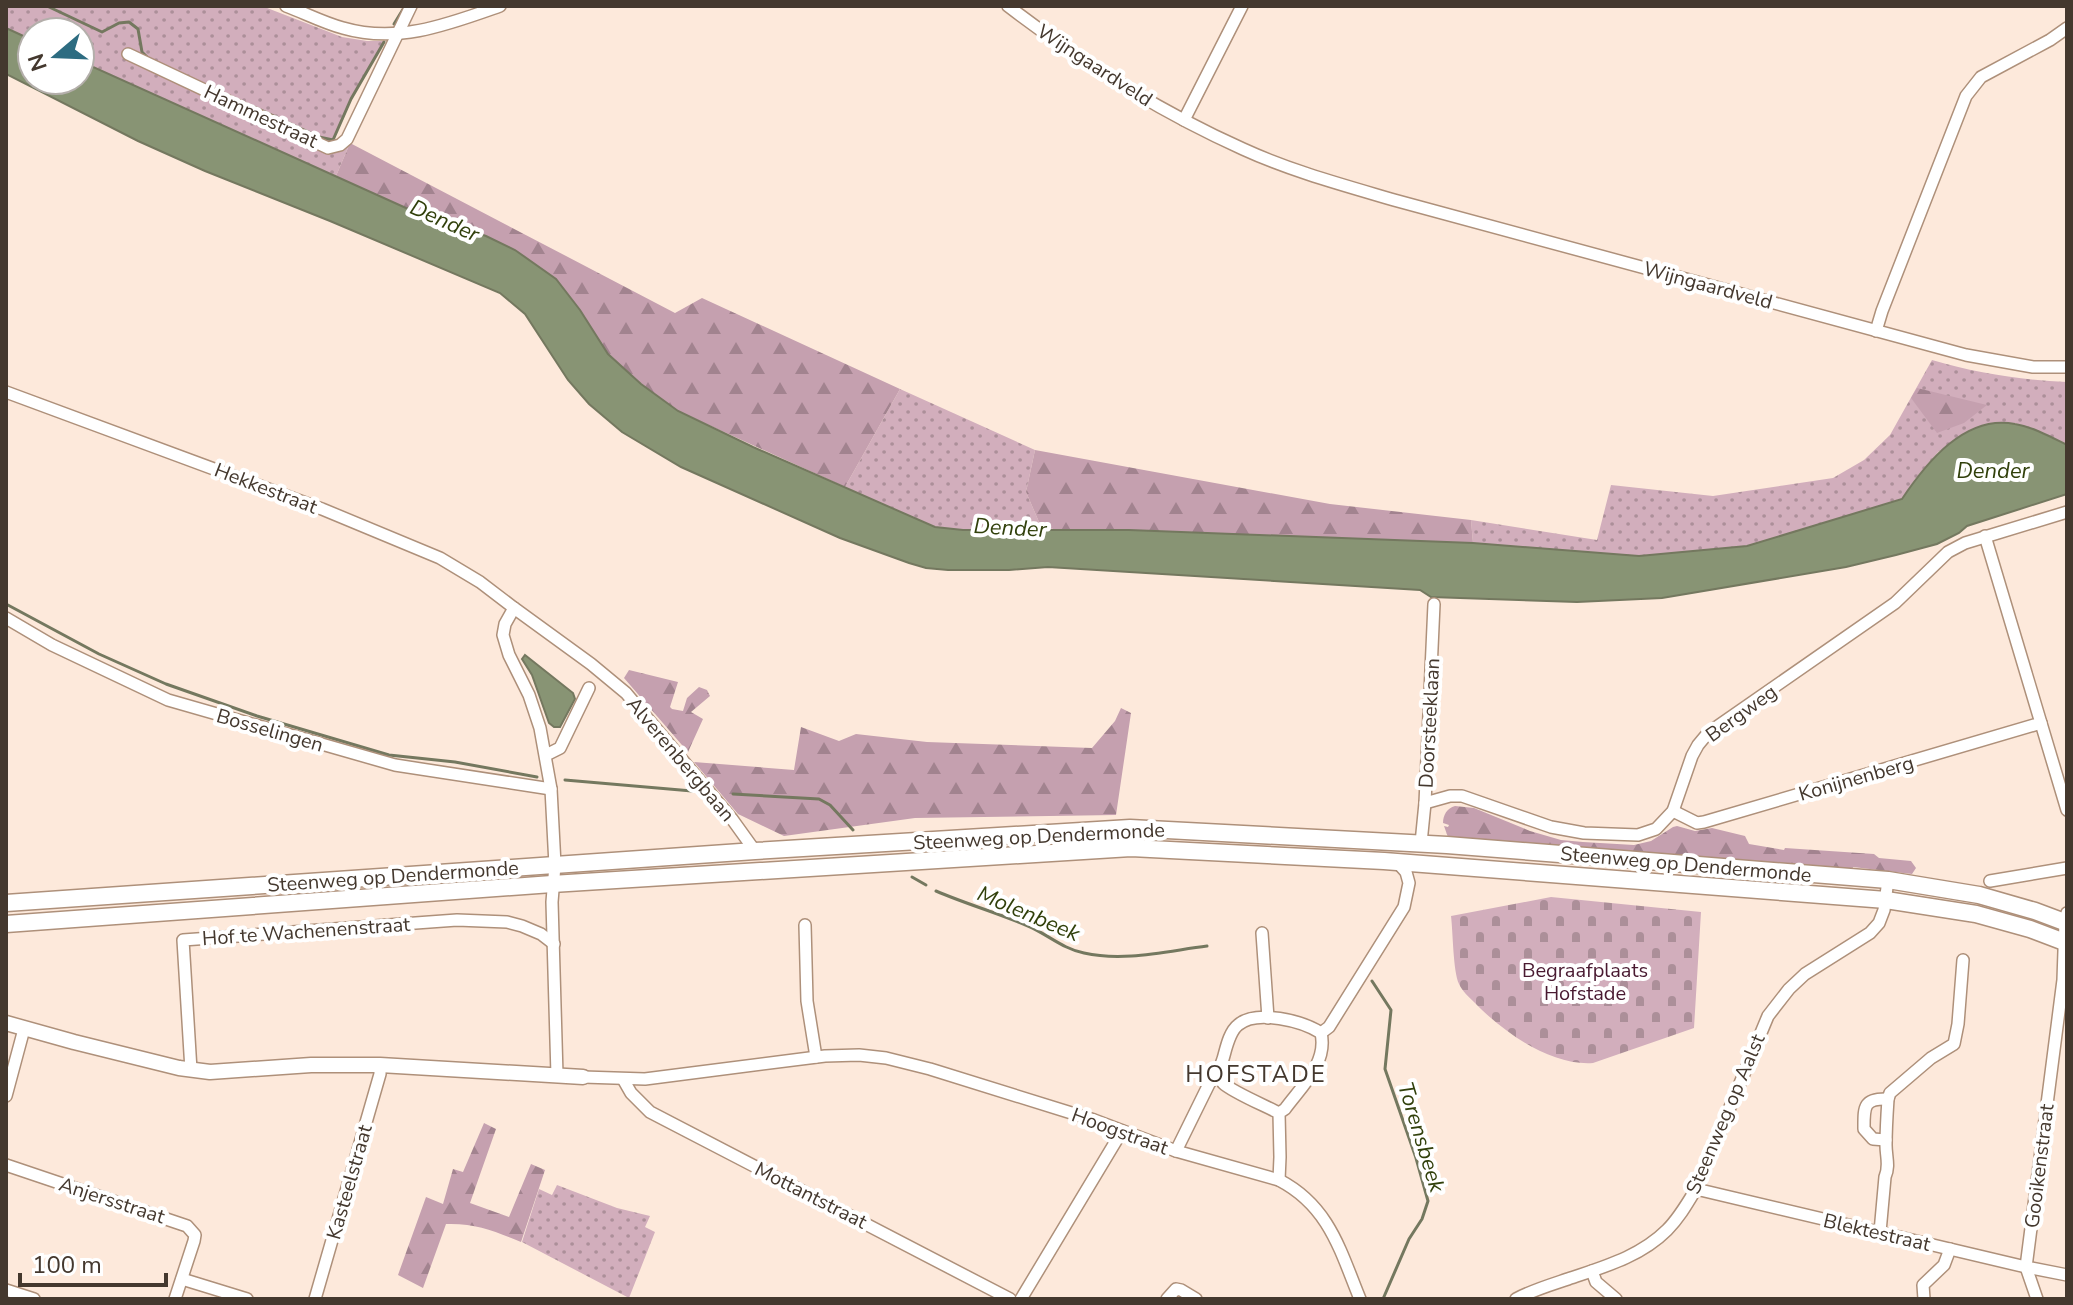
<svg xmlns="http://www.w3.org/2000/svg" width="2073" height="1305" font-family="'Nunito Sans',sans-serif">
<style>
.grass{fill:url(#grass-dots)}
.forest{fill:url(#forest-firs)}
.cemetery{fill:url(#cemetery-stones)}
.water{fill:#889474;stroke:#74785f;stroke-width:2}
.lines{fill:none;stroke-linecap:round;stroke-linejoin:round}
.stream{stroke:#74785f;stroke-width:3}
.minor-casing{stroke:#ae907a;stroke-width:14}
.tertiary-casing{stroke:#ae907a;stroke-width:17}
.secondary-casing{stroke:#ae907a;stroke-width:19}
.minor{stroke:#fff;stroke-width:11}
.tertiary{stroke:#fff;stroke-width:14}
.secondary{stroke:#fff;stroke-width:16}
.labels{text-anchor:middle;stroke-width:8;stroke-linejoin:round;paint-order:stroke}
.street-label{font-size:20px;fill:#44382e;stroke:#fff}
.park-label{font-size:20px;fill:#491a31;stroke:#fff}
.water-label{font-size:22px;font-style:italic;fill:#31400b;stroke:#fff}
.quarter-label{font-size:24px;letter-spacing:2px;fill:#44382e;stroke:#fff}
</style>
<defs>
<pattern id="grass-dots" width="8" height="8" patternUnits="userSpaceOnUse" patternTransform="scale(2)"><rect width="8" height="8" fill="#d2aebc"/><path d="M2 2h.1M6 6h.1" fill="none" stroke="#ac8f99" stroke-width="1.8" stroke-linecap="round"/></pattern>
<pattern id="forest-firs" width="22" height="20" patternUnits="userSpaceOnUse" patternTransform="scale(2)"><rect width="22" height="20" fill="#c5a0af"/><path d="M5 1l3.5 6h-7zM16 11l3.5 6h-7z" fill="#a2838f"/></pattern>
<pattern id="cemetery-stones" width="16" height="16" patternUnits="userSpaceOnUse" patternTransform="scale(2)"><rect width="16" height="16" fill="#d2aebc"/><path d="M2 7V4a2 2 0 0 1 4 0v3zM10 15v-3a2 2 0 0 1 4 0v3z" fill="#ac8f99"/></pattern>
</defs>
<rect width="100%" height="100%" fill="#fde9db"/>
<g class="grass">
<polygon points="6,6 262,6 342,37 367,41 384,41 351,99 333,139 350,143 336,176 80,61 80,32 32,32 32,40 6,28"/>
<path d="M1932 360C1976 373 2021 380 2067 382V445L2033 430 2015 423 1939 451 1915 479 1902 499 1747 546 1639 556 1473 543 1471 520 1597 540 1611 485 1713 496 1833 478 1864 460 1890 435Z"/>
<polygon points="900,389 1035,450 1026,492 1039,522 1055,530 963,530 935,527 845,487"/>
<polygon points="557,1185 617,1208 650,1216 645,1227 655,1232 629,1298 522,1242 539,1189 552,1195"/>
</g>
<g class="forest">
<polygon points="350,143 675,313 702,298 900,389 845,487 678,411 641,384 608,354 580,310 556,279 515,250 486,236 406,208 336,176"/>
<polygon points="1917,388 1987,405 1964,423 1937,433 1911,398"/>
<polygon points="1035,450 1330,504 1471,520 1473,543 1129,530 1055,530 1039,522 1026,492"/>
<polygon points="629,670 678,682 670,707 672,709 683,711 687,698 699,687 707,690 710,696 691,712 703,719 688,752 624,678"/>
<polygon points="1121,708 1131,713 1116,815 915,818 784,836 738,814 694,762 794,770 801,727 839,741 856,734 927,742 1092,748 1115,721"/>
<path d="M1455 806 1474 808 1530 831 1561 840 1583 842 1634 845 1651 841 1673 827 1677 826 1695 831 1712 828 1745 836 1749 844 1784 850 1785 848 1874 854 1879 858 1911 861 1916 868 1912 874 1853 867 1852 871 1449 840 1444 826 1448 827 1449 825 1443 823C1443 815 1447 808 1455 806Z"/>
<path d="M484 1123 496 1129 470 1203 509 1217 531 1164 545 1170 521 1242C494 1231 476 1223 446 1224L423 1288 398 1275 426 1197 443 1204 453 1169 463 1172Z"/>
</g>
<path class="cemetery" d="M1551 897 1701 912 1694 1028 1593 1063C1551 1066 1503 1032 1475 1003 1469 997 1462 991 1459 984 1453 971 1453 932 1451 916Z"/>
<g class="water">
<path d="M6 28 32 40V80H80V61L406 208 486 236 515 250 556 279 580 310 608 354 641 384 678 411 753 447 935 527 963 530H1129L1473 543 1639 556 1747 546 1902 499C1926 463 1965 414 2015 424 2033 427 2051 437 2067 445V494L1967 526 1959 533 1937 544 1896 555 1846 567 1662 598 1577 602 1431 597 1420 590 1048 567 1009 570H948L926 568 909 563 840 538 681 467 622 432 589 404 568 380 525 314 500 293 330 221 205 171 138 141 6 74Z"/>
<polygon points="525,655 573,693 575,699 560,727 554,727 549,723 532,675 522,659"/>
</g>
<g class="lines">
<g class="stream">
<polyline points="47,6 102,32 119,23 129,22 138,29 142,52 147,57"/>
<polyline points="394,24 405,6"/>
<polyline points="252,106 319,137 333,140 351,99 384,42"/>
<polyline points="6,604 99,654 166,684 257,716 389,755 455,762 537,777"/>
<polyline points="565,780 692,791"/>
<polyline points="733,794 819,799 830,805 853,830"/>
<polyline points="912,877 926,885"/>
<path d="M936 891C966 904 998 913 1028 926 1047 934 1063 949 1084 953 1124 962 1167 951 1207 946"/>
<polyline points="1372,981 1391,1010 1385,1069 1416,1158 1428,1201 1422,1219 1409,1239 1383,1299"/>
</g>
<defs>
<g id="minor">
<path d="M286 6C305 13 324 23 343 28 398 44 449 24 500 6"/>
<path d="M1008 6C1081 62 1158 111 1243 149 1291 171 1343 185 1394 200L1966 355 2033 367H2067"/>
<polyline points="128,54 328,148 340,145 347,139 411,6"/>
<polyline points="1184,120 1242,6"/>
<polyline points="1876,331 1882,311 1966,96 1981,77 2050,40 2067,28"/>
<polyline points="6,392 322,509 440,558 480,582 514,608 505,624 503,635 509,655 529,695 540,728 551,789 555,865 552,902 557,1075"/>
<polyline points="1985,536 2067,810"/>
<polyline points="514,608 591,664 626,693 732,819 755,851"/>
<polyline points="6,618 52,645 168,700 395,765 551,789"/>
<polyline points="546,755 560,748 589,688"/>
<polyline points="1425,803 1450,796 1462,796 1551,827 1584,833 1638,835 1656,829 1673,811 1692,756 1698,745 1708,733 1895,603 1948,552 1965,543 2067,512"/>
<polyline points="1673,811 1697,823 1704,822 2041,723"/>
<polyline points="1421,843 1425,803 1434,604"/>
<polyline points="1990,881 2067,868"/>
<polyline points="805,925 807,1001 816,1057"/>
<polyline points="1262,933 1268,1018"/>
<polyline points="1321,1033 1329,1027 1404,907 1409,883 1406,872 1398,863"/>
<polyline points="191,1070 183,940 457,920 507,922 522,926 541,934 554,944"/>
<path d="M583 1077 645 1079 825 1056 859 1055 886 1058 930 1069 1094 1120 1176 1151 1279 1180C1329 1206 1340 1250 1360 1299"/>
<polyline points="623,1079 631,1093 650,1112 1010,1299"/>
<polyline points="6,1096 24,1029"/>
<path d="M1279 1113C1266 1106 1232 1092 1223 1083 1217 1075 1220 1067 1223 1059 1226 1049 1229 1032 1238 1025 1256 1009 1303 1021 1321 1033 1328 1063 1301 1087 1285 1109L1279 1113 1280 1157 1279 1180"/>
<path d="M1886 1140 1873 1139 1864 1129C1864 1107 1863 1098 1888 1099"/>
<polyline points="1176,1151 1209,1084 1219,1070"/>
<polyline points="6,1165 187,1226 195,1235 194,1241 175,1299"/>
<polyline points="1696,1189 2026,1267 2067,1275"/>
<path d="M1880 1232 1885 1177C1890 1166 1886 1157 1886 1145 1886 1130 1887 1114 1888 1099L1890 1093 1931 1058 1954 1044 1958 1024 1963 960"/>
<polyline points="1592,1271 1596,1282 1616,1299"/>
<polyline points="182,1279 247,1299"/>
<polyline points="6,1290 34,1299"/>
<polyline points="315,1299 380,1074 380,1065"/>
<polyline points="1021,1299 1122,1131"/>
<polyline points="1167,1299 1176,1289 1181,1290 1196,1299"/>
<path d="M1516 1299C1533 1290 1550 1285 1568 1279 1603 1267 1640 1257 1667 1230 1679 1218 1687 1204 1696 1189L1768 1016 1789 989 1805 974 1870 933 1879 923 1884 910 1888 880"/>
<polyline points="1924,1299 1923,1285 1944,1265 1950,1249"/>
<polyline points="2037,1299 2026,1267 2063,980 2065,922 2067,913"/>
</g>
<polyline id="tertiary" points="6,1023 74,1042 179,1068 210,1072 311,1065 380,1065 583,1077"/>
<g id="secondary">
<polyline points="6,903 755,851 1130,828 1447,845 1888,880 1979,895 2035,911 2067,923"/>
<polyline points="6,924 552,884 1131,848 1384,861 1886,900 1976,914 2030,929 2067,943"/>
</g>
</defs>
<use href="#minor" class="minor-casing"/>
<use href="#tertiary" class="tertiary-casing"/>
<use href="#secondary" class="secondary-casing"/>
<use href="#minor" class="minor"/>
<use href="#tertiary" class="tertiary"/>
<use href="#secondary" class="secondary"/>
</g>
<g class="labels">
<g class="street-label">
<text transform="translate(1095 65) rotate(33)" y="7">Wijngaardveld</text>
<text transform="translate(261 116) rotate(25)" y="7">Hammestraat</text>
<text transform="translate(1708 285) rotate(15)" y="7">Wijngaardveld</text>
<text transform="translate(266 488) rotate(21)" y="7">Hekkestraat</text>
<text transform="translate(1741 713) rotate(-36)" y="7">Bergweg</text>
<text transform="translate(1429 723) rotate(-87)" y="7">Doorsteeklaan</text>
<text transform="translate(270 730) rotate(16)" y="7">Bosselingen</text>
<text transform="translate(681 759) rotate(50)" y="7">Alverenbergbaan</text>
<text transform="translate(1856 778) rotate(-16)" y="7">Konijnenberg</text>
<text transform="translate(1039 836) rotate(-3)" y="7">Steenweg op Dendermonde</text>
<text transform="translate(1686 864) rotate(5)" y="7">Steenweg op Dendermonde</text>
<text transform="translate(393 876) rotate(-4)" y="7">Steenweg op Dendermonde</text>
<text transform="translate(306 931) rotate(-4)" y="7">Hof te Wachenenstraat</text>
<text transform="translate(1725 1114) rotate(-67)" y="7">Steenweg op Aalst</text>
<text transform="translate(1120 1131) rotate(20)" y="7">Hoogstraat</text>
<text transform="translate(2039 1166) rotate(-83)" y="7">Gooikenstraat</text>
<text transform="translate(349 1182) rotate(-74)" y="7">Kasteelstraat</text>
<text transform="translate(811 1195) rotate(27)" y="7">Mottantstraat</text>
<text transform="translate(112 1200) rotate(18)" y="7">Anjersstraat</text>
<text transform="translate(1877 1232) rotate(13)" y="7">Blektestraat</text>
</g>
<g class="park-label">
<text x="1585" y="977">Begraafplaats<tspan x="1585" dy="23">Hofstade</tspan></text>
</g>
<g class="water-label">
<text transform="translate(445 220) rotate(24)" y="8">Dender</text>
<text x="1993" y="478">Dender</text>
<text transform="translate(1010 527) rotate(3)" y="8">Dender</text>
<text transform="translate(1029 913) rotate(23)" y="8">Molenbeek</text>
<text transform="translate(1422 1137) rotate(73)" y="8">Torensbeek</text>
</g>
<g class="quarter-label">
<text x="1256" y="1082">HOFSTADE</text>
</g>
</g>
<rect width="2073" height="1305" fill="none" stroke="#44382e" stroke-width="16"/>
<g transform="translate(56 56) rotate(251)"><circle r="38" fill="#ffffff" stroke="#b4afab" stroke-width="2"/>
<path d="M0-6L14 30L0 20L-14 30Z" fill="#2d6c81"/>
<text y="-12" font-size="22" font-weight="bold" text-anchor="middle" fill="#44382e">N</text>
</g>
<path d="M20 1273v12h146v-12" fill="none" stroke="#44382e" stroke-width="4"/>
<text x="32" y="1273" font-size="24" fill="#44382e" stroke="#ffffff" stroke-width="6" paint-order="stroke">100 m</text>
</svg>
